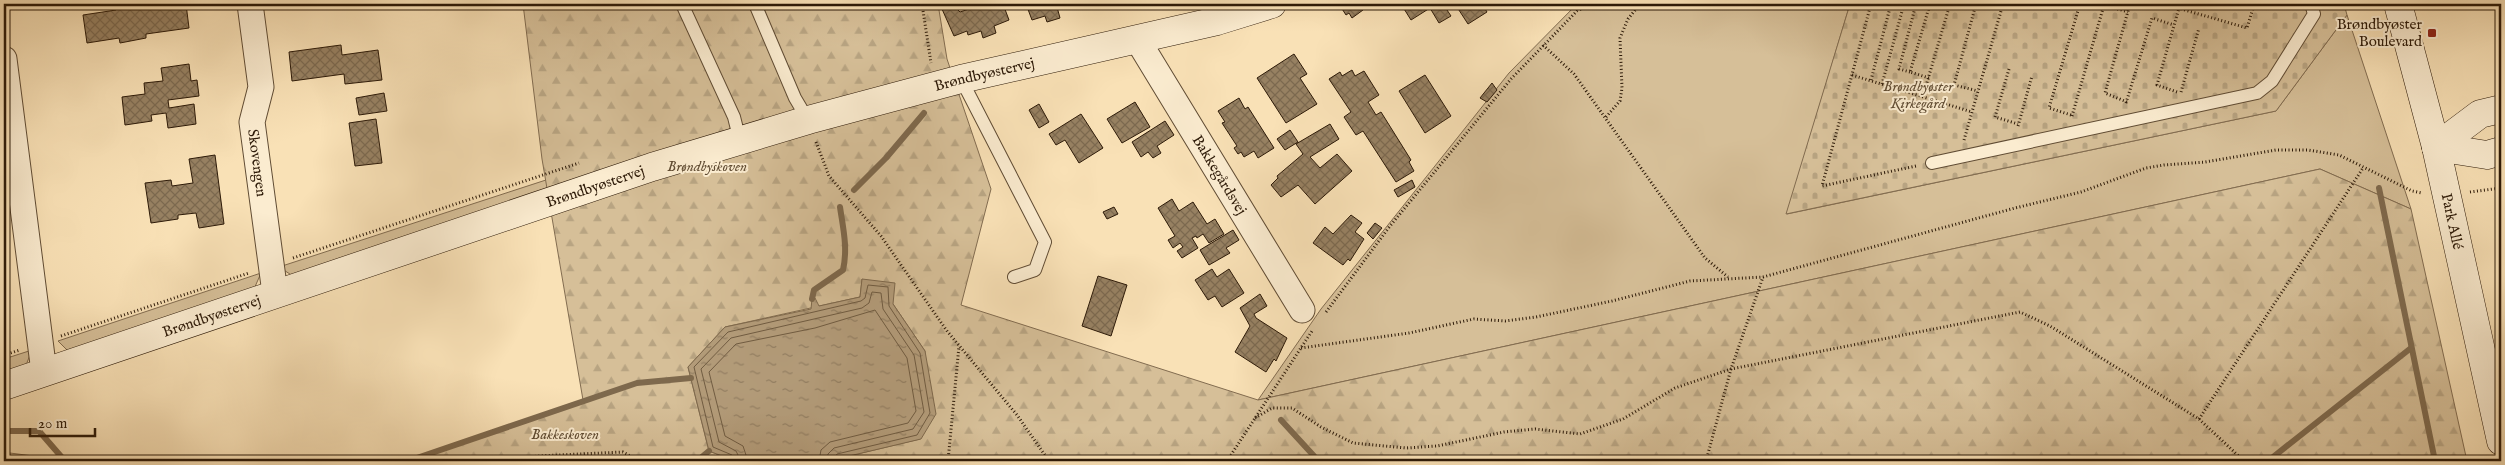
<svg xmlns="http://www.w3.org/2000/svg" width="2505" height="465" font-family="'IM FELL English',serif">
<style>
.grass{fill:#d6bf98;stroke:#826c50}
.forest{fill:url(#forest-firs);stroke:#826c50}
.cemetery{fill:url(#cemetery-stones);stroke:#826c50}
.water{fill:url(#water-ripples);stroke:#7e694d}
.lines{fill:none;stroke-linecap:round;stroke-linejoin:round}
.shore{stroke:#705c42;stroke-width:1}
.stream{stroke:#7e694d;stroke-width:6}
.building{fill:url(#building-cross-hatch);stroke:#2d1a08}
.lane-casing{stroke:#604c34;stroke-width:14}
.street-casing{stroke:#604c34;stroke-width:27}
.secondary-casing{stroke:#2d1a08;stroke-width:29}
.path{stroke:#2d1a08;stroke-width:3;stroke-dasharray:1 2.5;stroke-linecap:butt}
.lane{stroke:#fbecd0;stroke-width:12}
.street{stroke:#fbecd0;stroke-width:25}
.secondary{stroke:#fbecd0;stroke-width:28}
.poi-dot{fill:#8f2418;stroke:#fbecd0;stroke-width:2}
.labels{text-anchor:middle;stroke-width:4;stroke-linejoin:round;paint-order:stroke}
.poi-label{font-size:15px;fill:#2d1a08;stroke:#fbecd0;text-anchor:end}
.street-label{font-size:15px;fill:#2d1a08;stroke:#fbecd0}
.park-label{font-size:15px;font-style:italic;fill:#604c33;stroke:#fbecd0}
</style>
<defs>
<pattern id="forest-firs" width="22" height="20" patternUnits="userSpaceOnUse" patternTransform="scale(1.25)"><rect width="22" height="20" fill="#d6bf98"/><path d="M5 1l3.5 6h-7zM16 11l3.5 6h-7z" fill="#b8a482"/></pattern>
<pattern id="cemetery-stones" width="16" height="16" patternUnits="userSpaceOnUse" patternTransform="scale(1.25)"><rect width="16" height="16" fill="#d6bf98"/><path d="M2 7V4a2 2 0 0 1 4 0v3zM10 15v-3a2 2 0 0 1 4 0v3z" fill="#b8a482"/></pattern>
<pattern id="water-ripples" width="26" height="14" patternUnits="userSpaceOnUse" patternTransform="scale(1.25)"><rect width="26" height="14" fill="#b49d7b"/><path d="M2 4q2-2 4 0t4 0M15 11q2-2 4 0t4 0" fill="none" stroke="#937f63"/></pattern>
<pattern id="building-cross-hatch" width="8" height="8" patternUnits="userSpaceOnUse" patternTransform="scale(1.25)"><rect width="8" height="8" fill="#978162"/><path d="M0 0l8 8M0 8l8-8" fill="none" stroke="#7c694f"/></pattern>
</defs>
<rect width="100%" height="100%" fill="#f9e1b6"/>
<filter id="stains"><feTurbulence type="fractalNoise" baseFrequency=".004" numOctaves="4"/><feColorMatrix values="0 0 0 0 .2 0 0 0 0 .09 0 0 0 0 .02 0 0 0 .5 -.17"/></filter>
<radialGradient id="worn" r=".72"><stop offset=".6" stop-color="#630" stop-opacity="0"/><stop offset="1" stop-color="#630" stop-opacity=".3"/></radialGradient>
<g class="grass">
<polygon points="1577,4 1850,4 1787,214 2276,111 2347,15 2411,209 2320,169 1258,400 1321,309 1509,73"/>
<polygon points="727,121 729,127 293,276 279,267"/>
<polygon points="261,273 254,289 68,351 58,341"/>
<polygon points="32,350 26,365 4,372 4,359"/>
</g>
<g class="forest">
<polygon points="523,4 938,4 947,59 991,189 961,305 1258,400 2320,169 2411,209 2467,461 828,461 920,439 925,351 893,304 862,279 860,297 725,327 688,367 709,451 735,461 408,461 583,400 542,159"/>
<polygon points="10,453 64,460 65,461 10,461"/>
</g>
<polygon class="cemetery" points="1850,4 2344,4 2347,15 2276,111 1786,214"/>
<polygon class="water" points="862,279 895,283 893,304 925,351 936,414 921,439 828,461 735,461 709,451 688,367 725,327 811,309 812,299 815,298 819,306 860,297"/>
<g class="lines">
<g class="shore">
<polyline points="734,461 732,455 713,447 694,367 728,332 861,301 865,298 868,285 888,287 889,306 920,353 930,413 917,435 837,454 833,461"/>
<polyline points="741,461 736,451 719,442 701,369 731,338 862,308 869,303 872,292 881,293 883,309 914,355 924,412 913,429 834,448 828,454 826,461"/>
<polyline points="748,461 743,446 725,436 709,372 736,344 815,328 875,310 907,358 916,411 908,423 830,442 821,450 819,461"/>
</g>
<g class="stream">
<polyline points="2379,188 2435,461"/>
<polyline points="854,190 886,158 924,113"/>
<path d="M812 299 814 290 843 270C848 248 843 228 840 207"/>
<polyline points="1281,420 1314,456 1317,461"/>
<polyline points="4,431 39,431 65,461"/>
<polyline points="408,461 637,383 691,378"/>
<polyline points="697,461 709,451"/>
<polyline points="2268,461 2411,348"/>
</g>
</g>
<g class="building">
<polygon points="115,4 142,4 142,6 186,4 189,28 146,34 146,38 120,43 119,38 87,43 83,15 116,10"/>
<polygon points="967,4 1003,4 1009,20 994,26 996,33 983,38 981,31 968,35 967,31 954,36 942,9 953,5 960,12 969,9"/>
<polygon points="1026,4 1067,4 1057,7 1060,18 1047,22 1045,16 1032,20"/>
<polygon points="1339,4 1362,4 1360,5 1363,10 1352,18 1349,13 1346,15"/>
<polygon points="1401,4 1443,4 1451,16 1439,23 1430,8 1411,20"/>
<polygon points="1455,4 1482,4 1487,12 1468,24"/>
<polygon points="341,45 342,55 378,50 382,80 345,84 344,74 292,81 289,52"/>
<polygon points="1294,54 1307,74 1300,78 1317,104 1286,123 1257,78"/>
<polygon points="189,64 191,81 197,80 199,96 168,100 169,108 194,104 196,124 168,128 166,113 151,115 152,121 125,125 122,97 145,94 144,83 163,81 161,68"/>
<polygon points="1352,70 1355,76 1364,71 1379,95 1368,102 1376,115 1381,112 1411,160 1409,162 1414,171 1396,182 1363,131 1356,135 1344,117 1351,112 1329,79 1340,72 1342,76"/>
<polygon points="1425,75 1451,116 1425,133 1399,91"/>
<polygon points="1492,83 1497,90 1487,102 1480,98"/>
<polygon points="384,93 387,111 359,115 356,98"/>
<polygon points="1239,98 1245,109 1248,107 1274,148 1258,158 1254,151 1244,157 1241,152 1238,154 1234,148 1237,146 1222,123 1225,122 1218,111"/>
<polygon points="1135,102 1150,127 1122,143 1107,119"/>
<polygon points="1039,104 1049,122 1039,128 1029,110"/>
<polygon points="1081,114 1103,148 1079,163 1065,140 1056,145 1049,134"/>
<polygon points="376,119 382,163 355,166 349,123"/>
<polygon points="1165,121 1174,135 1157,146 1161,153 1153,158 1148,152 1141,157 1132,142"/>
<polygon points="1330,124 1339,139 1310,157 1320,168 1337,154 1352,171 1315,204 1298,185 1281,197 1271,185 1278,178 1277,176 1303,154 1296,144"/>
<polygon points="1290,130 1298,142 1285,150 1277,139"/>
<polygon points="215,155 224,224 199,228 196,213 178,215 178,219 151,223 145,183 171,180 172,186 193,183 189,159"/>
<polygon points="1412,180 1415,187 1398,197 1394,190"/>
<polygon points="1172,199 1179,211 1193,202 1207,224 1215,219 1224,234 1209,243 1203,234 1197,238 1196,236 1192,238 1198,248 1182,258 1177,251 1183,247 1180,243 1173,248 1168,240 1175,236 1158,208"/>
<polygon points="1114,207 1118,214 1107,219 1103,212"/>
<polygon points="1351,215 1362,223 1355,232 1364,239 1350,261 1348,259 1343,265 1313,243 1325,227 1333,234"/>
<polygon points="1375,223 1382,228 1373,239 1367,233"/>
<polygon points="1233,230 1239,240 1226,248 1230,253 1209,265 1200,250"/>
<polygon points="1212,269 1217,277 1229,269 1244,293 1222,307 1215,296 1208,300 1195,280"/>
<polygon points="1098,276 1127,285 1111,336 1082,326"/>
<polygon points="1260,294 1267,306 1254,314 1256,318 1287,338 1276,361 1274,359 1266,372 1235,352 1250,326 1240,308"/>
</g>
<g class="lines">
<defs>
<g id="lane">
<polyline points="682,4 734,117 740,141"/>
<polyline points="755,4 795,98 808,120"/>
<polyline points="961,79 1045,242 1035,270 1014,277"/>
<polyline points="1932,163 2257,93 2272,81 2314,14 2311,4"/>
</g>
<g id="street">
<path id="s1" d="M250 4 261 87 252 122 275 293"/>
<path id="s2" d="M1137 39 1302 310"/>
<polyline points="4,59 44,372"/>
</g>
<g id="secondary">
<path id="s3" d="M2398 4 2436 147 2501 441"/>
<polyline points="2436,147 2480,114 2501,109"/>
<polyline points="2436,147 2487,155 2501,151"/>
<path id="s4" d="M4 386 652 167 808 120 961 79 1217 21 1272 4"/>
</g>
</defs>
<use href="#lane" class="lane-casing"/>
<use href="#street" class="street-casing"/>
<use href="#secondary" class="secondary-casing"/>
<g class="path">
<polyline points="922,4 931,63"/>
<polyline points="1871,4 1822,186 1916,166"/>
<polyline points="1976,4 1954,85 1978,91"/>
<polyline points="2164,4 2247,28 2253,8"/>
<polyline points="2237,4 2253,8 2254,4"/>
<polyline points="2423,8 2433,4"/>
<polyline points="1543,45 1574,74 1705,258 1728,277"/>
<polyline points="2009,69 1995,117 2018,124"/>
<polyline points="1910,72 1899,69 1916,4"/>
<polyline points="1852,75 1972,112"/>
<polyline points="1929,78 1910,72 1930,4"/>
<polyline points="1871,80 1891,4"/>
<polyline points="1882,84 1904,4"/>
<polyline points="2177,92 2157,85 2179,8"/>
<polyline points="2181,92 2199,28"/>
<polyline points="1923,96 1950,4"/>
<polyline points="2127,102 2105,93 2130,4"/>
<polyline points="2126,103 2152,18 2174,25"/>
<polyline points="2071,115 2049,108 2080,4"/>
<polyline points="2072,116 2104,5 2128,12"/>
<polyline points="1606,117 1620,101 1622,88 1620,38 1628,19 1640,4"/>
<polyline points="2018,126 2032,76"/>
<polyline points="1964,140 2003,4"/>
<polyline points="816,142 829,176 881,236 947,331 1017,415 1049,461"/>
<polyline points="2470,192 2501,188"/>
<polyline points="293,258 579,163"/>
<polyline points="1326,312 1390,226 1511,79 1577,11 1592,4"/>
<polyline points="61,336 249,273"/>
<polyline points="1301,348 1409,333 1474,319 1505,321 1536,317 1612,301 1690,281 1763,277 2015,208 2081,192 2146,168 2164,165 2205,162 2276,150 2308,150 2339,155 2412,191 2422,193"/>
<polyline points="4,355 20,350"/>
<polyline points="1255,418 1272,408 1292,408 1321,427 1353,443 1406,448 1437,446 1504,432 1535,429 1580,434 1623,419 1675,388 1731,369 2020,312 2050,326 2199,419 2244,461"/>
<polyline points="2199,419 2363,168"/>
<polyline points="518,461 537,456 623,452 639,461"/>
<polyline points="948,461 959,346"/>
<polyline points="1227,461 1312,331"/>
<polyline points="1706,461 1731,369 1763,277"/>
</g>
<use href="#lane" class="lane"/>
<use href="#street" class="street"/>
<use href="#secondary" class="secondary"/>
</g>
<rect class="poi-dot" x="2427" y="28" width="10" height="10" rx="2.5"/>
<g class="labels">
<g class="poi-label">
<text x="2422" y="29">Brøndbyøster<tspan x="2422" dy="17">Boulevard</tspan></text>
</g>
<g class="street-label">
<text dy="5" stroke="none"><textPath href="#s4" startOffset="1029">Brøndbyøstervej</textPath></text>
<text dy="5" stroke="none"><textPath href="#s1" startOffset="161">Skovengen</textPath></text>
<text dy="5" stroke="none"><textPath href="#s2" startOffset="159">Bakkegårdsvej</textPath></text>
<text dy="5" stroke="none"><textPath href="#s4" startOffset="624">Brøndbyøstervej</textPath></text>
<text dy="5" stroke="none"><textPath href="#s3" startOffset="224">Park Allé</textPath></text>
<text dy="5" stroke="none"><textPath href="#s4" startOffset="219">Brøndbyøstervej</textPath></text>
</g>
<g class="park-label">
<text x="1918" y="91">Brøndbyøster<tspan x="1918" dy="17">Kirkegård</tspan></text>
<text x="707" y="171">Brøndbyskoven</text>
<text x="565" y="439">Bakkeskoven</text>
</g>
</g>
<rect width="2505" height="465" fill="none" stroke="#f9e1b6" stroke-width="20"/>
<rect x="5" y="5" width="2495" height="455" fill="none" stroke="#2d1a08" stroke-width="2.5"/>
<rect x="10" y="10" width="2485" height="445" fill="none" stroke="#2d1a08"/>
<path d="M30 428v8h65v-8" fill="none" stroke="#2d1a08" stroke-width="2.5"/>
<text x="38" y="428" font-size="15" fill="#2d1a08" stroke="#fbecd0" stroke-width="4" paint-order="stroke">20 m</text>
<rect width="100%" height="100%" filter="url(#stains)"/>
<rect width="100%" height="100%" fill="url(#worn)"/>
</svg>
